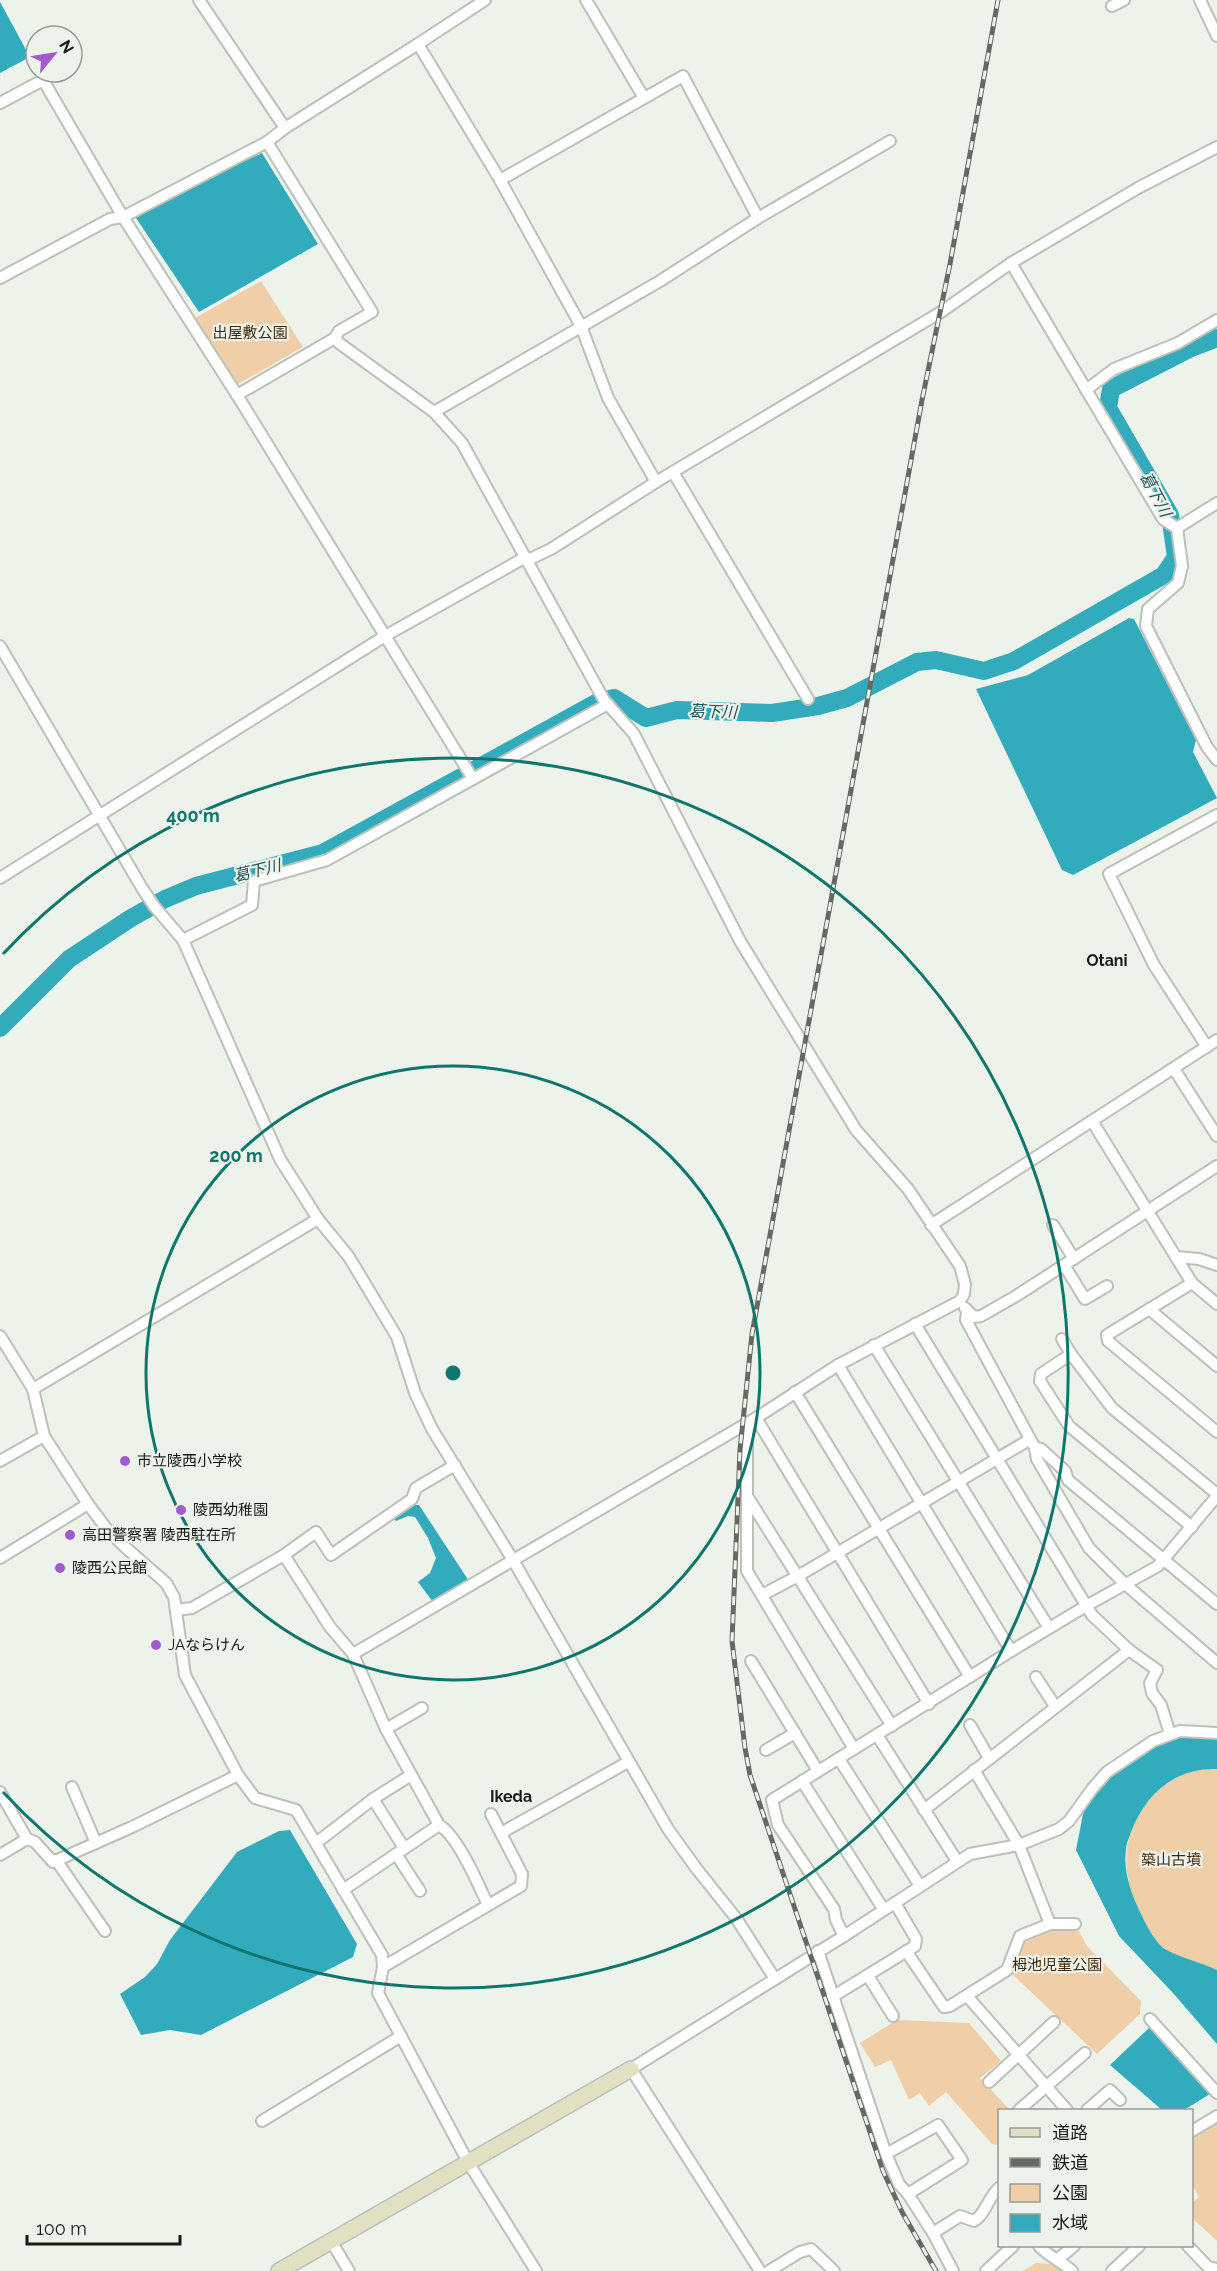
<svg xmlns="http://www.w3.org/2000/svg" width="1217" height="2271" font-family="Raleway,'Noto Sans JP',sans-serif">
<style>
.green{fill:#f0cfa8}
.water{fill:#32acbd}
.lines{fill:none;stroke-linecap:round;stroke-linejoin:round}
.river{stroke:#32acbd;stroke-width:18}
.street-casing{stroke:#bbc1b9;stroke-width:14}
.secondary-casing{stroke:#bbc1b9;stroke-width:18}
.street{stroke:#fff;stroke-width:10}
.secondary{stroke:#e2e0c3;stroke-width:15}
.rail-casing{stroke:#656964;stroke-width:5}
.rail{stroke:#edf3eb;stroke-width:3;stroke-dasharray:9;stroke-linecap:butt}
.ring{fill:none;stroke:#0f766e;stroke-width:3}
.poi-dot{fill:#a25acd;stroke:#edf3eb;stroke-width:2}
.labels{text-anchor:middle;stroke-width:4.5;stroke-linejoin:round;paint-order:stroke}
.park-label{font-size:15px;fill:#3f290a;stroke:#edf3eb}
.poi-label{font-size:15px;fill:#181a17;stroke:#edf3eb;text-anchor:start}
.water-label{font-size:16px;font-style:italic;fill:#205259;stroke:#edf3eb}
.neighbourhood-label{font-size:16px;font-weight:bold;fill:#181a17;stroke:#edf3eb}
.centre{fill:#0f766e;stroke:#edf3eb;stroke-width:3}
.ring-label{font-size:18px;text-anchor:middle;font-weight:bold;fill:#0f766e;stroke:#edf3eb;stroke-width:4.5;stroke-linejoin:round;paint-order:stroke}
</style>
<rect width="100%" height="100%" fill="#edf3eb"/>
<g class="green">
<polygon points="261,281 303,347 238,384 195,318"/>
<path d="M1208 1768 1217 1769V1970C1203 1963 1172 1955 1162 1947 1151 1936 1145 1922 1138 1908 1114 1858 1128 1806 1177 1777 1185 1772 1198 1771 1208 1768Z"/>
<path d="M1058 1928 1079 1931 1087 1946 1141 2001 1140 2014 1097 2054 1011 1973C1022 1937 1020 1935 1058 1928Z"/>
<polygon points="897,2020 969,2023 1001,2061 980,2078 1010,2110 1000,2110 999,2145 992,2144 946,2092 929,2106 920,2093 909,2100 891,2060 875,2067 860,2043"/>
<polygon points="1217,2119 1217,2241 1192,2218 1192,2203 1199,2197 1192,2184 1192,2134"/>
<polygon points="1036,2263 1054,2264 1062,2271 1023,2271"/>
</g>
<g class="water">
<polygon points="0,2 30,57 0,73"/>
<polygon points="262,153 318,244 199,312 132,212"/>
<polygon points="1129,618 1134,619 1196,740 1193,752 1217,798 1073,875 1062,870 976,689 1028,675"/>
<polygon points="414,1505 419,1505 469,1581 433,1602 418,1582 430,1573 436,1558 428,1538 415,1517 408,1516 396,1521 394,1519"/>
<path d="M1180 1735 1217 1737V1769C1175 1767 1145 1795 1131 1832 1129 1838 1126 1844 1126 1850 1123 1871 1131 1893 1140 1912 1146 1924 1152 1937 1162 1947 1172 1955 1203 1963 1217 1970V2044L1173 1993 1119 1936 1076 1850 1083 1814 1088 1803 1104 1781 1126 1762 1170 1737Z"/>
<polygon points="290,1830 357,1944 353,1957 201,2035 170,2030 141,2035 120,1994 145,1977 157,1964 170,1940 237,1852 279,1831"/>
<polygon points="1150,2027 1210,2094 1184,2110 1162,2110 1110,2065"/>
</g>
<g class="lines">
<polyline class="river" points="0,1028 69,959 131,918 165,899 196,886 323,853 598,702 614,698 646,718 677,710 772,713 818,706 847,698 917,662 936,660 984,671 1014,661 1164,575 1176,557 1170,515 1108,408 1111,389 1191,348 1217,338"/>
<defs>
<g id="street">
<polyline points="199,0 285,128 267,142 372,312 339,331 335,338 339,343 434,412 462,443 604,700 634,734 740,941 856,1130 908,1189 960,1266 965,1284 964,1294 960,1301 838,1365 756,1418 353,1654"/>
<polyline points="485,0 418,44 500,180 581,326 608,398 656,482"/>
<polyline points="586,0 644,98"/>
<polyline points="1200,0 1217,36"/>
<polyline points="1112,6 1124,0"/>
<polyline points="0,103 43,80 123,217 237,395"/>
<polyline points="285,128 418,44"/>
<polyline points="500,180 683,76 758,218"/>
<polyline points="1011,263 1163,519 1177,528 1182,566 1178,583 1148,609 1146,626 1207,747 1217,760"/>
<polyline points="0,278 110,219 123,217 267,142"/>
<polyline points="335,338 237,395 473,779"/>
<polyline points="1086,390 1114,369 1178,343 1217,320"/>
<polyline points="434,412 660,281 758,218 890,141"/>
<polyline points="673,472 808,699"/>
<polyline points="1177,528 1217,503"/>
<polyline points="528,560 551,549 656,482 941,312 1011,263 1138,188 1217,147"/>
<polyline points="0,646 142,888 154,906 183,940 280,1159 318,1219 349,1257 397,1337 415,1393 432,1429 513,1560 668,1829 696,1868 736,1918 775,1979"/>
<polyline points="0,878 385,636 526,557"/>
<polyline points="183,940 252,905 254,881 327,860 608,704"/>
<polyline points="1207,1047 1154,965 1109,874 1217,815"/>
<polyline points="1174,1069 1217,1136"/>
<polyline points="1092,1121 1192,1283 1217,1304"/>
<polyline points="931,1225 1217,1040"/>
<polyline points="1053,1225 1074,1259"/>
<polyline points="1176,1257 1199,1259 1217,1265"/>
<polyline points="1064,1265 1085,1299 1107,1286"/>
<polyline points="1192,1283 1107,1335 1108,1341 1217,1432"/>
<polyline points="965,1308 974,1317 981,1316 1016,1296 1217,1166"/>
<polyline points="1149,1309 1217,1366"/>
<polyline points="967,1312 966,1320 1035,1448 1037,1459 1089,1548 1125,1584 1217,1663"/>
<polyline points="915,1324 1092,1615 1129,1650 924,1810"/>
<polyline points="0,1336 33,1389 44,1436 88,1504 106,1528 125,1547 166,1583 174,1597 185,1675 238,1775 255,1798 296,1810 382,1955 383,1967 378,1993 468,2162 536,2271"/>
<polyline points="1062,1339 1071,1354"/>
<polyline points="874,1345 1049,1628"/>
<polyline points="838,1365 1011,1651"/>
<polyline points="33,1389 318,1219"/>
<polyline points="795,1392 970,1677"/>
<polyline points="756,1418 929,1704"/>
<polyline points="751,1421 747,1432 747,1571 854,1749"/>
<polyline points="1035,1448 1041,1449 1065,1471 1068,1480 1217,1604"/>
<polyline points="0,1461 44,1436"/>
<polyline points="747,1496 892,1726"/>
<polyline points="1192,1527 1069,1426 1040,1381 1041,1374 1071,1354 1112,1408 1217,1494"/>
<polyline points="284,1555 316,1532 331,1555 412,1499 416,1488 455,1465"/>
<polyline points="0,1558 88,1504"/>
<polyline points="762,1595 798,1576 1029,1440"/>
<path d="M176 1610 192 1608 284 1555 330 1627 353 1654 386 1729 439 1825C458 1836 478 1884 488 1905"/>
<polyline points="1129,1650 1157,1670 1150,1683 1152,1693 1161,1705 1170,1734"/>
<polyline points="751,1661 818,1771"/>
<polyline points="1036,1677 1055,1706"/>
<polyline points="970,1725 989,1758"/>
<polyline points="386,1729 422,1708"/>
<polyline points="877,1735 957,1861"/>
<polyline points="766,1750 795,1733"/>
<polyline points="839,1759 920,1886"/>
<polyline points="974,1770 1019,1845 1050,1924"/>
<polyline points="802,1781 884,1910"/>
<polyline points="72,1787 96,1843"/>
<polyline points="0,1792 27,1839 35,1842 53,1862 132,1827 238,1775"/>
<polyline points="373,1799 404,1848"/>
<polyline points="501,1833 628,1762"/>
<polyline points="316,1843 373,1799 411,1775"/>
<polyline points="396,1854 420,1891"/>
<polyline points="0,1855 27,1839"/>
<polyline points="56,1860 105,1931"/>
<polyline points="343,1890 439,1825"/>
<polyline points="844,1936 836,1920 834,1909 778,1825 772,1800 1011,1651 1086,1606 1158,1566 1217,1496"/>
<polyline points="818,1951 886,2154 899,2184 908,2194 933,2233 953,2271"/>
<polyline points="906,1951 944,2007 950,2006 1007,1970 1020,1936 1050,1924 1075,1924"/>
<polyline points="383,1967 521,1886 522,1874 491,1814"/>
<polyline points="868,1976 893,2016"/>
<polyline points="967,1996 1067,2110"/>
<polyline points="832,1997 915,1946 916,1939 895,1903"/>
<polyline points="1150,2019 1217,2093"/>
<polyline points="989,2082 1054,2022"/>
<polyline points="1019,2110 1085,2053"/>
<polyline points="1087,2110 1110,2090 1120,2100"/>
<polyline points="262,2121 401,2036"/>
<polyline points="1192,2131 1217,2116"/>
<polyline points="886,2154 938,2125 962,2160 908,2194"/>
<path d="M933 2233 960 2216 974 2221C986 2214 987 2198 1000 2187"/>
<polyline points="331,2241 349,2271"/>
<path d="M1039 2246C1048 2256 1061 2261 1072 2271"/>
<polyline points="1188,2246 1208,2267 1217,2269"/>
<polyline points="1058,2259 1074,2246"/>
<polyline points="760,2271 631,2069 844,1936 970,1854 1019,1845 1059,1829 1069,1821 1092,1789 1107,1772 1153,1741 1180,1731 1217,1733"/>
<polyline points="769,2271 800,2252 811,2249 834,2271"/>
<polyline points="986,2271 1013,2246"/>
<polyline points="1112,2271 1139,2246"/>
</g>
<polyline id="secondary" points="279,2271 631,2069"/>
</defs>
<use href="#street" class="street-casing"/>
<use href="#secondary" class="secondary-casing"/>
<use href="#street" class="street"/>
<use href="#secondary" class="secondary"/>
<defs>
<polyline id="rail" points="936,2271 902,2212 883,2171 750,1775 745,1748 732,1641 740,1450 752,1334 922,400 950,264 998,0"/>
</defs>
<use href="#rail" class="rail-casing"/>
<use href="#rail" class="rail"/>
</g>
<g class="ring">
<circle cx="453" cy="1373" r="307"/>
<path d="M3 954A615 615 0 1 1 3 1792"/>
</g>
<g class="poi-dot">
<circle cx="125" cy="1461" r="6"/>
<circle cx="181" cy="1510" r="6"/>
<circle cx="70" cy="1535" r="6"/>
<circle cx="60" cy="1568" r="6"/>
<circle cx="156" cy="1645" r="6"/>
</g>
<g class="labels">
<g class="park-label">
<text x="250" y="338">出屋敷公園</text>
<text x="1171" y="1865">築山古墳</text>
<text x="1057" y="1970">栂池児童公園</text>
</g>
<g class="poi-label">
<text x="137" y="1466">市立陵西小学校</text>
<text x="193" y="1515">陵西幼稚園</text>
<text x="82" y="1540">高田警察署 陵西駐在所</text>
<text x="72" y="1573">陵西公民館</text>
<text x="168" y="1650">JAならけん</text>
</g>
<g class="water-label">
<text transform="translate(1156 494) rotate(62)" y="6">葛下川</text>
<text transform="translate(713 711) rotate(2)" y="6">葛下川</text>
<text transform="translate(257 870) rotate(-14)" y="6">葛下川</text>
</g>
<g class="neighbourhood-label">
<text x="1107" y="966">Otani</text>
<text x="511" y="1802">Ikeda</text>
</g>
</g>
<circle cx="453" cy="1373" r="9" class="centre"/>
<g class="ring-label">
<text x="193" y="822">400 m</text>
<text x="236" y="1162">200 m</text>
</g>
<rect x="998" y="2109" width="195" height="138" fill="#edf3eb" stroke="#989c96" stroke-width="1.5"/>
<rect x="1010" y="2128" width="30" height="9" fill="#e2e0c3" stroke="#989c96" stroke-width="1.5"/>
<text x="1052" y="2139" font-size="18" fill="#181a17">道路</text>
<rect x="1010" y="2158" width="30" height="9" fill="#656964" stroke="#989c96" stroke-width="1.5"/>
<text x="1052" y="2169" font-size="18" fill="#181a17">鉄道</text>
<rect x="1010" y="2184" width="30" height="18" fill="#f0cfa8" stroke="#989c96" stroke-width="1.5"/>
<text x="1052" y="2199" font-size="18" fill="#181a17">公園</text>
<rect x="1010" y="2214" width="30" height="18" fill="#32acbd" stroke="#989c96" stroke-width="1.5"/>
<text x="1052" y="2229" font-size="18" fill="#181a17">水域</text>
<g transform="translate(54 54) rotate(60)"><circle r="28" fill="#edf3eb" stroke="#989c96" stroke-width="1.5"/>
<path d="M0-4.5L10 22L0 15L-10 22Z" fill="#a25acd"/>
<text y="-9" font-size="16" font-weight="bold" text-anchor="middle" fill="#181a17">N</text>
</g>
<path d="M27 2235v9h153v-9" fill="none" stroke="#181a17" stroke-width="3"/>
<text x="36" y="2235" font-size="18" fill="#181a17" stroke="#edf3eb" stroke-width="4.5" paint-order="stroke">100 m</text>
</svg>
